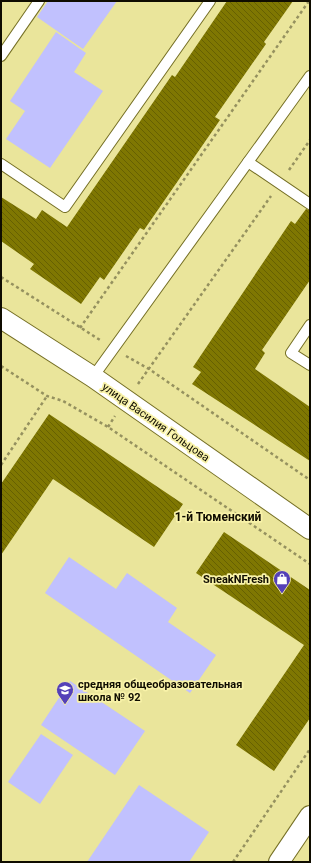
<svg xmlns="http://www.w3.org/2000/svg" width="311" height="863" font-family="Roboto,sans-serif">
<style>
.green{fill:#c1c1fe}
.building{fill:url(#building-back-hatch)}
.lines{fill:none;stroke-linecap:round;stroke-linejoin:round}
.service-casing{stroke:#756f25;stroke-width:12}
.minor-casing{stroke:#756f25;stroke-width:22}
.path{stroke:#95915f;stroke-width:2.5;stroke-dasharray:3 3;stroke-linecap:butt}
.service{stroke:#fff;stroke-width:10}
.minor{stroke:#fff;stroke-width:20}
.labels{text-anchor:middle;stroke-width:3.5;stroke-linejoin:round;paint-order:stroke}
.street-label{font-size:11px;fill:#0f0c00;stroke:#f8f2a8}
.poi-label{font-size:11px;font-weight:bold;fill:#0f0c00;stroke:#f8f2a8;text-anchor:end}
.neighbourhood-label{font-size:12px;font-weight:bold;fill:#0f0c00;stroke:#f8f2a8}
</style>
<defs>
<pattern id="building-back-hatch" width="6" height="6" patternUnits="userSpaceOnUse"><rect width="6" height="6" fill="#7f7702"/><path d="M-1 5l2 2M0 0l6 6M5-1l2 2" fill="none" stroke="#666002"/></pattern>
</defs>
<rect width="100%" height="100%" fill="#eae59b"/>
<g class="green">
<polygon points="48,1 117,1 83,49 37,17"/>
<polygon points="56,32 86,53 74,72 103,91 50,168 6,139 25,111 10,101"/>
<polygon points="69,557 116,589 127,573 177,608 168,622 216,655 190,693 45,593"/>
<polygon points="70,681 145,731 115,775 41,725"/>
<polygon points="41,734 73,755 40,804 8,782"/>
<polygon points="139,785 209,832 189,862 87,862"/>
</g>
<g class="building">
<polygon points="227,1 293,1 264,42 266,44 215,117 220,120 144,230 140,228 104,280 100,277 81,304 30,269 34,264 1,241 1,197 36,219 42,210 67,227 172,75 175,77"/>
<polygon points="306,209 310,210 310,280 262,350 265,353 255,369 310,407 310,461 192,384 201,372 193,367 291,221 295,224"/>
<polygon points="49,414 183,504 154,547 53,479 1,555 1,484"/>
<polygon points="224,532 310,590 310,718 274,771 236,745 304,645 196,573"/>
</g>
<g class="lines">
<defs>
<g id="service">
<polyline points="1,56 39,1"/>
<polyline points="248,162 310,204"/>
<polyline points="1,164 65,207 210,1"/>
<polyline points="310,325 291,353 310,365"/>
<polyline points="93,377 310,76"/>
</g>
<g id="minor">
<polyline points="1,318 93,377 310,529"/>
<polyline points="279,862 310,816"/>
</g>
</defs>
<use href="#service" class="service-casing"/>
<use href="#minor" class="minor-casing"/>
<g class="path">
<polyline points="289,170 310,140"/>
<polyline points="1,277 100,340"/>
<polyline points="80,328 309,1"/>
<polyline points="126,356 149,369 310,480"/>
<polyline points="1,366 47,396 63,401 108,427 310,564"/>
<polyline points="138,384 271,196"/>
<polyline points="108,427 115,416"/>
<polyline points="1,465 47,396"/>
<polyline points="233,862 310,749"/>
</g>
<use href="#service" class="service"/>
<use href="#minor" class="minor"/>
</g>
<defs>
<symbol id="shop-pin" viewBox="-11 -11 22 30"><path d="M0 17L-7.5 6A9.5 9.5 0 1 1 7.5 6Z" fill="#5440b8" stroke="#f8f2a8"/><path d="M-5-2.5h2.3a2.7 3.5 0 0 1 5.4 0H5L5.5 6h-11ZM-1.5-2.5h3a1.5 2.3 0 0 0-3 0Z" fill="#fff"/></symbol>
<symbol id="school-pin" viewBox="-11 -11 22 30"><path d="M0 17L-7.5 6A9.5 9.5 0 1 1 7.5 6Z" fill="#5440b8" stroke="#f8f2a8"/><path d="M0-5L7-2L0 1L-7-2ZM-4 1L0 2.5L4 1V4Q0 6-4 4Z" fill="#fff"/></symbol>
</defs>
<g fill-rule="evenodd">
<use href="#shop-pin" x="272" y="569" width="20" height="27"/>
<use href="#school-pin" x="55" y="680" width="20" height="27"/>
</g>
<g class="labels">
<g class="street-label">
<text transform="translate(156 422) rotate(35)" y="4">улица Василия Гольцова</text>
</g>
<g class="poi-label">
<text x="269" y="583">SneakNFresh</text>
<text x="78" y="688" text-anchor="start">средняя общеобразовательная<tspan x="78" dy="13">школа № 92</tspan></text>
</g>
<g class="neighbourhood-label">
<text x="218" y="521">1-й Тюменский</text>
</g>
</g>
<rect width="311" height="863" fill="none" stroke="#0f0c00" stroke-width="4"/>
</svg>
